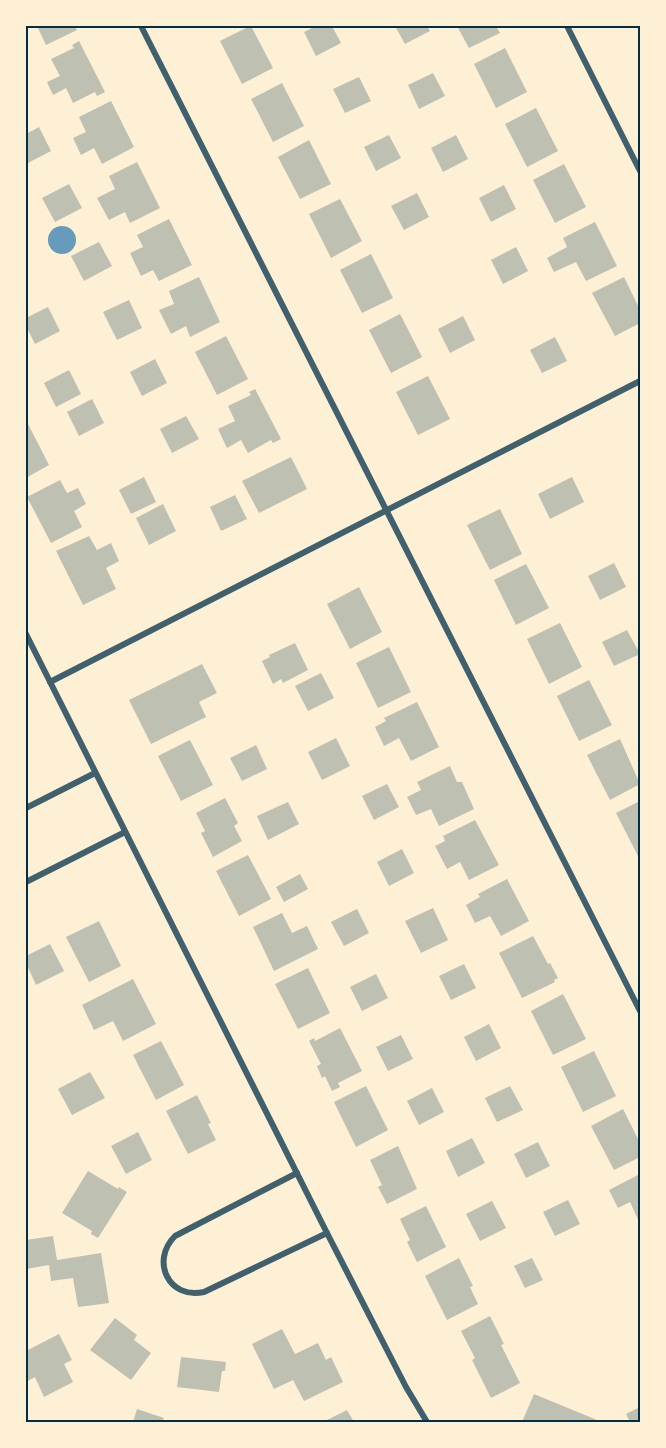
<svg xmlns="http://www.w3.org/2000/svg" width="666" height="1448" font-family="Barlow,sans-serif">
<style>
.water{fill:#669bbc}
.building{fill:#bec0b2}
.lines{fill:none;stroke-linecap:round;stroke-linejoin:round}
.minor{stroke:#3f606c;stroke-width:6}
.neatline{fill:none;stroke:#003049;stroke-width:2}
</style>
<rect width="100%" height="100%" fill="#fdf0d5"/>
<circle class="water" cx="62" cy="240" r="14"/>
<g class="building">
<polygon points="37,26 75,26 77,30 46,45"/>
<polygon points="250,26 251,26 273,68 242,84 220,41"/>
<polygon points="316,26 332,26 341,43 316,56 304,32"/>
<polygon points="395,26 427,26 430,31 405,44"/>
<polygon points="457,26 496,26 500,33 469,48"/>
<polygon points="79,41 105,92 97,96 95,92 73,103 66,88 53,95 47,82 60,76 51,59 74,48 72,45"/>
<polygon points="505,48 527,92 496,108 474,64"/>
<polygon points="433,73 445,96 419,109 408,85"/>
<polygon points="359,77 371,101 345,113 333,89"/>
<polygon points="282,83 304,126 273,142 251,99"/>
<polygon points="111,101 134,147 102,164 94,148 81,155 73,138 86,132 79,117"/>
<polygon points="536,108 558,151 527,167 505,124"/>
<polygon points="39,127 51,151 26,164 26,134"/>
<polygon points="389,135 401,158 376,171 364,147"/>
<polygon points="456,135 468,159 443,172 431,148"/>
<polygon points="309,140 331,184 300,199 278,157"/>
<polygon points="137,162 160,208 130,223 125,212 109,220 97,198 115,189 109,176"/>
<polygon points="564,164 586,207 555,223 533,180"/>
<polygon points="69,184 82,208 55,222 42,198"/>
<polygon points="504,185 516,209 491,222 479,198"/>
<polygon points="417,193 429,217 404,230 391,206"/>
<polygon points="340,199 362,241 331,258 309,214"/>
<polygon points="169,219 192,265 159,281 153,270 141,276 130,253 143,247 137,235"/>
<polygon points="595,222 617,266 586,281 576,262 554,272 547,258 567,247 563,238"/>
<polygon points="99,242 112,266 84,281 71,256"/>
<polygon points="516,247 528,271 503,284 491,260"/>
<polygon points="371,254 393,298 362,313 340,270"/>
<polygon points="199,277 220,322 190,337 186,326 171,334 159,310 174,304 169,291"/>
<polygon points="624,277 640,310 640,323 615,336 592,293"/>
<polygon points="129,300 142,328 117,340 103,312"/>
<polygon points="48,307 60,331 35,344 26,326 26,318"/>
<polygon points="400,314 422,357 391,373 369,330"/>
<polygon points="463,316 475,340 450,353 438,329"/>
<polygon points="226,336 248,379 217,395 195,352"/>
<polygon points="555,337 567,361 542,373 530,350"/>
<polygon points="155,359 167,383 142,396 130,372"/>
<polygon points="69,370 81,394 56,407 44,383"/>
<polygon points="428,376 450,419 418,435 396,392"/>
<polygon points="255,389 281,439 273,443 271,440 248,453 241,440 227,448 218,429 235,421 228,406 251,395 249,392"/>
<polygon points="92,399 104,423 79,436 67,412"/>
<polygon points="186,416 199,439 172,453 160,429"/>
<polygon points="27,422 49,465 26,478 26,423"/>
<polygon points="291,457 307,489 259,513 242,481"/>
<polygon points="144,477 156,502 131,514 119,490"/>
<polygon points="572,477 584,502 550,519 538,494"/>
<polygon points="60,480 67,493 78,488 86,504 74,511 82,527 51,543 27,497"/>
<polygon points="235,495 247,519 221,531 210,507"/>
<polygon points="163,504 176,531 149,545 136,518"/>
<polygon points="500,509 522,554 490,570 467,525"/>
<polygon points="89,536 97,550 111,543 119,561 106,568 116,589 83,605 56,551"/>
<polygon points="614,563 626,587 600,600 588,576"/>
<polygon points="526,564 549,608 516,625 494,580"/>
<polygon points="359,587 382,632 350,649 327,604"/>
<polygon points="560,623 582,667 549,684 527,639"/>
<polygon points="627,630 640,654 614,666 602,642"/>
<polygon points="295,643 308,670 283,683 281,679 273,684 262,661 270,657 269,655"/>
<polygon points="389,647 411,692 378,708 356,663"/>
<polygon points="202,664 217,693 199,702 206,717 151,744 129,700"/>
<polygon points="321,673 334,698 308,711 295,686"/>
<polygon points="589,680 612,725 579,741 557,696"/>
<polygon points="417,702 439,747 411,761 399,738 384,746 375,727 386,721 384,718"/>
<polygon points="336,738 350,766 322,780 308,752"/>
<polygon points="620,739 640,784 610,800 587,755"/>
<polygon points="190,740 213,785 181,801 158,756"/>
<polygon points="256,745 267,769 242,781 230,758"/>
<polygon points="450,766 457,782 462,782 474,809 439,826 431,809 416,815 407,797 421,790 417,782"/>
<polygon points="387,784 399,807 374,820 362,796"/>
<polygon points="225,798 238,823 234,826 242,841 213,857 201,833 205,831 196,813"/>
<polygon points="640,801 640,857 639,858 616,813"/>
<polygon points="288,802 299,824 268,840 257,816"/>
<polygon points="475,820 499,865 469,880 460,862 447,869 435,846 445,841 443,836"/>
<polygon points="402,849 414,873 389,886 377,862"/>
<polygon points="248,855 271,899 239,916 216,871"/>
<polygon points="300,874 308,889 284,902 276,887"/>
<polygon points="507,879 529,921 501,936 490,916 475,923 466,905 480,897 478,894"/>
<polygon points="433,908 448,940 421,953 405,921"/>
<polygon points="357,909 369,933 344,946 331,922"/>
<polygon points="282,913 292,933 307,926 318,949 274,971 253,927"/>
<polygon points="99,921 121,966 89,982 66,937"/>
<polygon points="533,936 548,964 550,963 558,978 554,980 555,982 522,998 499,953"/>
<polygon points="50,944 64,971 36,985 26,963 26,956"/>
<polygon points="464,964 476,988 451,1000 439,976"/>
<polygon points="308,968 330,1013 298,1029 275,984"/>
<polygon points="376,974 388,998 362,1011 350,987"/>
<polygon points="133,979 156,1024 123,1041 113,1021 94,1030 82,1005"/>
<polygon points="563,994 586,1039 553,1055 531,1011"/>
<polygon points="489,1024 501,1048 476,1061 464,1037"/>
<polygon points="340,1028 362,1071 338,1083 340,1087 332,1091 325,1076 322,1078 317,1066 321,1064 309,1041 314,1038 315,1041"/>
<polygon points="401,1035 413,1059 388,1071 376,1047"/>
<polygon points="161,1041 184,1085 156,1100 133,1055"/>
<polygon points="594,1051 616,1096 583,1112 561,1067"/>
<polygon points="90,1072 105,1098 72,1115 58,1089"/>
<polygon points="366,1086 388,1130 356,1147 334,1102"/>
<polygon points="510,1086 523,1110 497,1122 485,1098"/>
<polygon points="432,1088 444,1112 419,1125 407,1101"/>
<polygon points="197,1095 211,1123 208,1124 216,1140 188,1154 166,1111"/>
<polygon points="623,1109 640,1143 640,1157 614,1170 591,1126"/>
<polygon points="138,1132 152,1160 126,1174 111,1146"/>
<polygon points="472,1138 485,1163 458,1177 446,1151"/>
<polygon points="538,1142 550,1166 526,1178 514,1154"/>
<polygon points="398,1146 417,1189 387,1204 378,1187 382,1185 370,1160"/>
<polygon points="88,1171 118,1189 119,1187 127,1192 98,1238 91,1234 92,1231 62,1213"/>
<polygon points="640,1174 640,1224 630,1202 618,1208 609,1190"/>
<polygon points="568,1200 580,1224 555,1236 543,1212"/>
<polygon points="492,1201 506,1228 480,1241 466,1214"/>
<polygon points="426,1206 446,1247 417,1262 407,1242 410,1240 400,1219"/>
<polygon points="53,1236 57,1260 101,1253 109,1303 78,1307 73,1278 51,1281 49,1265 26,1269 26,1240"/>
<polygon points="459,1258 473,1286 470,1287 478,1304 447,1320 425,1276"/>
<polygon points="532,1258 543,1280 525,1288 514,1266"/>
<polygon points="490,1316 504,1344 501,1345 520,1383 491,1398 472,1360 475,1358 461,1331"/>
<polygon points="115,1318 137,1335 134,1340 151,1353 131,1380 90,1350"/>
<polygon points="282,1329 295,1354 318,1343 326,1360 331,1357 343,1382 304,1401 293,1380 274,1389 252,1344"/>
<polygon points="59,1334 72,1360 64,1364 73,1382 44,1397 35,1377 26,1382 26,1351"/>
<polygon points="181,1357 226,1362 225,1371 222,1371 219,1392 177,1387"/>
<polygon points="534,1394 597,1420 596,1422 522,1422"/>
<polygon points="640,1407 640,1422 630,1422 626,1414"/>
<polygon points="137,1409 164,1418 162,1422 133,1422"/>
<polygon points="347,1410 354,1422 323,1422"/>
</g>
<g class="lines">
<g class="minor">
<polyline points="141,26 640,1011"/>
<polyline points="567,26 640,171"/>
<polyline points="26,634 327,1233 406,1387 427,1422"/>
<polyline points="50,682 640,381"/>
<polyline points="26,808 95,773"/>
<polyline points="26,882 125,832"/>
<path d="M297 1173 175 1236C150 1261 169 1300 204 1292L327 1233"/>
</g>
</g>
<rect width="666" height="1448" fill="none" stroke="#fdf0d5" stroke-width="54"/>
<rect x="27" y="27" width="612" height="1394" class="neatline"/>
</svg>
